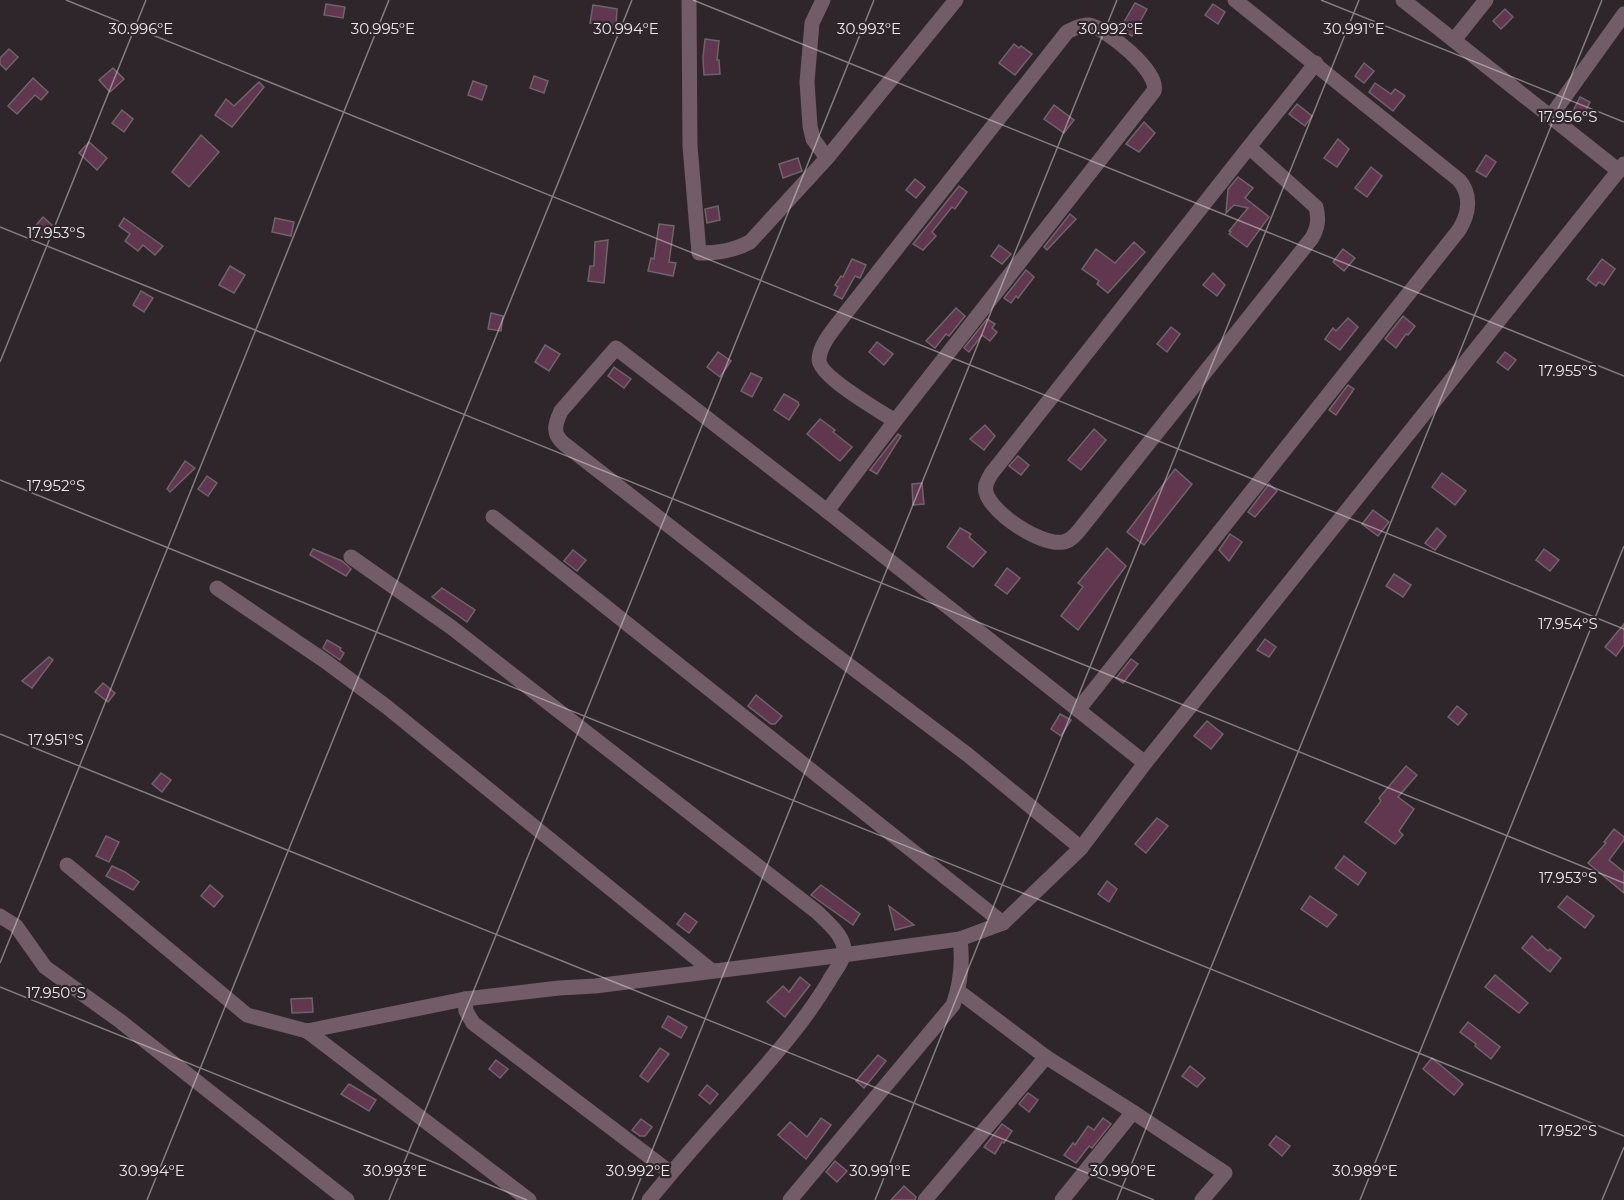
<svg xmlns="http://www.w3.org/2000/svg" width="1624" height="1200" font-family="Montserrat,sans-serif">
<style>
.building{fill:#61364f;stroke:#6e6469;stroke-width:1.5}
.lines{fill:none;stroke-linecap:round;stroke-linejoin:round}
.minor{stroke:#715c67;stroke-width:15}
.ticks{fill:none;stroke:#ece6e9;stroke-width:1.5;stroke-opacity:0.45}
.ticks-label{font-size:15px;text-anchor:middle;fill:#ece6e9;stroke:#2e262a;stroke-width:4.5;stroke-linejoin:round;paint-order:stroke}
</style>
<rect width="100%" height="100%" fill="#2e262a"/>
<g class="building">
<polygon points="1135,3 1147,9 1132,36 1120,29"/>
<polygon points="326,4 345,7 343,18 324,15"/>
<polygon points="1213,4 1225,12 1218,24 1205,15"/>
<polygon points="593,5 617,9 616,26 590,23"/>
<polygon points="1505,9 1513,17 1501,29 1493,21"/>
<polygon points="705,39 719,41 717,60 719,60 720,74 704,75 703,58"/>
<polygon points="1014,44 1019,48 1021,46 1032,54 1015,75 999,63"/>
<polygon points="9,49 18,57 6,70 0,64 0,58"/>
<polygon points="1364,63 1374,71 1364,83 1355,76"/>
<polygon points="113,68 124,79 110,92 99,80"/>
<polygon points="534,76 548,81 544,93 530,88"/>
<polygon points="33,78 48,92 41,100 35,95 17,114 8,106"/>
<polygon points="473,81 487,86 482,100 468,95"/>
<polygon points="259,82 264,87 232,127 215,115 226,99 234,106"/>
<polygon points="1375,83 1391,94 1395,89 1405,96 1393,111 1369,92"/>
<polygon points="1580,97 1590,102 1582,118 1572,113"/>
<polygon points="1297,104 1312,116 1305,126 1289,114"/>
<polygon points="1054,105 1074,120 1064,133 1044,119"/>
<polygon points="122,110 133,119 124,132 112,123"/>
<polygon points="1144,122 1155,133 1139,152 1126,144"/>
<polygon points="201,135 219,152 189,187 172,172"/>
<polygon points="1338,139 1349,149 1337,167 1324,158"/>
<polygon points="89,142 107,158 97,170 79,153"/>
<polygon points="1486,155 1496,162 1486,177 1476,171"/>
<polygon points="798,158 802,171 783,178 779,164"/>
<polygon points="1371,167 1382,176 1367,197 1355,188"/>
<polygon points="1238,177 1253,188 1245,198 1269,217 1247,247 1229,234 1231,232 1229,231 1248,208 1234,205 1226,213 1228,189"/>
<polygon points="915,179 925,187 916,198 906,190"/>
<polygon points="959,186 967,192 955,209 952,207 932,232 936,236 923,250 913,244"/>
<polygon points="718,206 720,220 707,223 705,209"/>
<polygon points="1070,214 1076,219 1047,250 1044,247"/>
<polygon points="43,217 52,225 40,237 32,230"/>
<polygon points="124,218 163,246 155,255 143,245 138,251 125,241 130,234 119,226"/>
<polygon points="275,218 294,222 291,236 272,232"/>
<polygon points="659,224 674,226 669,262 676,263 673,276 648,271 651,258 654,259"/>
<polygon points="608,240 604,283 588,281 590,266 594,266 595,242"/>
<polygon points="1134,242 1145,252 1108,293 1097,284 1099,281 1082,269 1096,249 1115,263"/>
<polygon points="999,245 1011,254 1002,264 991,256"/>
<polygon points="1343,249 1355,258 1344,271 1333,262"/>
<polygon points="852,259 866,265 860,278 855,276 842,299 834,295 838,287 835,285 841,276 843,277"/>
<polygon points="1602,259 1615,269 1604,285 1599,282 1596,286 1587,279"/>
<polygon points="230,266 245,275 234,293 219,285"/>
<polygon points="1026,270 1034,277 1018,298 1016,296 1011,303 1004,298"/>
<polygon points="1213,273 1225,285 1217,296 1203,285"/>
<polygon points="141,291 153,298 144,312 133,305"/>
<polygon points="956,308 965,316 949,336 946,334 935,348 926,341"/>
<polygon points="491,313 503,316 501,331 488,329"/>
<polygon points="1403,316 1415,326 1408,335 1406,334 1396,348 1385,339"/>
<polygon points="1348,318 1358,327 1340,350 1325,339 1333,328 1336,331"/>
<polygon points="987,319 995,324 992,328 997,332 990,341 982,335 969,352 964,348"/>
<polygon points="1171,327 1180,334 1167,352 1157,344"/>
<polygon points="877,342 893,354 884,365 869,352"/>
<polygon points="545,345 560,354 549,371 535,362"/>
<polygon points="718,352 731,361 720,377 707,367"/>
<polygon points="1505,352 1516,360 1508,370 1497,362"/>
<polygon points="614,367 631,379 624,388 608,376"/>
<polygon points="751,373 762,378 752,397 741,391"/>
<polygon points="1348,385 1354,389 1336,415 1329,410"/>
<polygon points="784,394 798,402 799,405 789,420 774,410"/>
<polygon points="820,419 835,430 833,432 852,447 840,461 807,434"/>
<polygon points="985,425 995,436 984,450 970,439"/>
<polygon points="1094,429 1106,440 1081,470 1068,460"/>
<polygon points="898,434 901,436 877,474 870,470"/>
<polygon points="1018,456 1029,465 1021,475 1009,466"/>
<polygon points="185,461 195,468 170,492 167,489"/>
<polygon points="1175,469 1192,484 1144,545 1127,532"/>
<polygon points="1442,473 1466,491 1455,505 1432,487"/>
<polygon points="207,476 217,483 208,496 198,489"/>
<polygon points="922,483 924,504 913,505 912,484"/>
<polygon points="1269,484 1277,491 1255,517 1248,512"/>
<polygon points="1373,510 1389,522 1378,536 1362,524"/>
<polygon points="960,528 971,534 969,537 986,552 973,567 947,547"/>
<polygon points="1437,528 1446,536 1435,550 1425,543"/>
<polygon points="1230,534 1242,542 1229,561 1219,550"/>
<polygon points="1107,548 1126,566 1078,630 1061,616 1083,587 1078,583"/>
<polygon points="313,549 342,561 351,569 346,576 310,555"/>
<polygon points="1544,549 1559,560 1550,571 1536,560"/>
<polygon points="573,550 586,560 577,571 564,561"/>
<polygon points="1007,568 1020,578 1007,594 995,585"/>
<polygon points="1394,574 1411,585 1403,597 1386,586"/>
<polygon points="442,588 475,610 467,622 432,597"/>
<polygon points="1624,624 1624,645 1616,656 1605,647"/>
<polygon points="1265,639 1276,647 1269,657 1257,650"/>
<polygon points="327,640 341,648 340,650 344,653 340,660 323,648"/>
<polygon points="49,657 53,660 32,688 22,681"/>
<polygon points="1131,659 1138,664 1123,683 1116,678"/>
<polygon points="103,683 115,693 108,702 95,692"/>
<polygon points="756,695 782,716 775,724 771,724 748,706"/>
<polygon points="1457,706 1467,714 1458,725 1448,717"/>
<polygon points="1060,714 1071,720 1061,736 1051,729"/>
<polygon points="1207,721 1223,734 1211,749 1194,736"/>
<polygon points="1406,766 1417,775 1398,797 1414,809 1399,831 1403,835 1395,844 1365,822 1381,801 1379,798"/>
<polygon points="161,773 171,780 162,792 152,784"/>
<polygon points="1157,818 1168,826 1146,853 1135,844"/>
<polygon points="1614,829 1624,837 1624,840 1609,860 1624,872 1624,893 1588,863 1606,843 1604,842"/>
<polygon points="106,836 119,842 109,862 96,856"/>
<polygon points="1344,856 1366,873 1358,885 1335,868"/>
<polygon points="112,866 125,872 139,882 133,890 106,876"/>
<polygon points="1107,881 1117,889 1109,902 1098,894"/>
<polygon points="210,885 223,896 214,907 201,896"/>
<polygon points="821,885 860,914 853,925 811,895"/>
<polygon points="1310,896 1337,915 1327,927 1301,909"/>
<polygon points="1567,896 1594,916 1585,928 1558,907"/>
<polygon points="889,906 914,925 895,930"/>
<polygon points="685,913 697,922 689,933 677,924"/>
<polygon points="1532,936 1548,951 1550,949 1561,958 1550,972 1522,948"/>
<polygon points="1495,975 1528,1003 1519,1013 1485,987"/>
<polygon points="800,977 810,985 785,1017 767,1002 783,986 789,992"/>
<polygon points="312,998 313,1012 292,1013 291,999"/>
<polygon points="668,1016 687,1027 681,1038 662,1027"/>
<polygon points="1468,1022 1500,1047 1491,1059 1475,1046 1476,1044 1460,1032"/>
<polygon points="660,1048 669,1054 648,1082 640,1076"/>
<polygon points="878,1055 886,1061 864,1088 856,1081"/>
<polygon points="1432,1058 1463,1084 1454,1095 1423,1069"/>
<polygon points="496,1060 508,1069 500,1078 489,1069"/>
<polygon points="1190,1066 1205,1078 1197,1087 1182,1076"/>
<polygon points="349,1084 376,1100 369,1111 341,1094"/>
<polygon points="707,1085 718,1094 710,1104 699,1095"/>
<polygon points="1028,1093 1038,1100 1029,1112 1019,1104"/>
<polygon points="821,1118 831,1125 806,1159 778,1135 790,1122 807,1137"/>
<polygon points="1103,1118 1111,1124 1092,1148 1089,1146 1076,1163 1064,1155 1073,1143 1075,1145 1088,1126 1094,1130"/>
<polygon points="641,1119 652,1127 645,1136 640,1136 632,1130"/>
<polygon points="1002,1124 1012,1131 1004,1143 1002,1142 995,1154 984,1147"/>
<polygon points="1276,1136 1290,1146 1282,1156 1269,1145"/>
<polygon points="835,1161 847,1171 837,1182 826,1172"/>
<polygon points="904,1186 916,1197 915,1200 891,1200"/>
</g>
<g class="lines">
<g class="minor">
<path d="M689 0 690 146 699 253C718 253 733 251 750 242L827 158 956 0"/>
<polyline points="823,0 812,23 807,82 810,126 813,139 827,158"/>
<polyline points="1403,0 1619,171"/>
<polyline points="1454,40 1486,0"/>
<polyline points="1551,116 1624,14"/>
<path d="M1249 147 991 474C988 480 984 485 986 492 991 513 1041 546 1063 542 1071 541 1076 534 1081 528L1312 238C1318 227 1319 219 1316 207L1249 147 1316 63"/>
<path d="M827 511 895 421 1154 91C1160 72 1106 28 1089 25 1081 24 1073 29 1067 32L845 314C836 327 820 343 819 359 818 376 880 411 895 421"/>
<polyline points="493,517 1003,923"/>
<path d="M351 557 451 627 817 912C827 922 846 937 844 953 843 962 833 973 829 981 802 1026 767 1064 733 1103 704 1135 676 1167 649 1200"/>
<polyline points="217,588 325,661 387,707 712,971"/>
<path d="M1078 710 1459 230C1469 214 1472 195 1459 180L1235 0"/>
<path d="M1081 848 968 755 805 632 563 443C552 433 555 424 561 411L616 348 827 511 1145 763"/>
<polyline points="67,865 247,1015 307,1031 465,999 559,988 595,986 843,955 960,939 1003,923 1081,848 1145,763 1624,164"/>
<polyline points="0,916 16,926 45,967 120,1021 347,1200"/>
<polyline points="958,991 1046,1057 1133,1112 1225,1173 1202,1200"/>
<polyline points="465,999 466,1011 473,1023 671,1173"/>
<polyline points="307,1031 529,1200"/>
<path d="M790 1200 953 1005C961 983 963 962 960 939"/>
<polyline points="925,1200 1046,1057"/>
<polyline points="1062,1200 1133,1112"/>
</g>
</g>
<path class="ticks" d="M66 0 1624 629M693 0 1624 376M1321 0 1624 122M0 227 1624 883M0 362 146 0M0 480 1624 1136M0 734 1154 1200M0 963 389 0M0 987 527 1200M147 1200 632 0M389 1200 874 0M632 1200 1117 0M875 1200 1359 0M1117 1200 1602 0M1360 1200 1624 546M1602 1200 1624 1147"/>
<g class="ticks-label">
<text x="141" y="34">30.996°E</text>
<text x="383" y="34">30.995°E</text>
<text x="626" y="34">30.994°E</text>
<text x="869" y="34">30.993°E</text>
<text x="1111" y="34">30.992°E</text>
<text x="1354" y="34">30.991°E</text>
<text x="1568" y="122">17.956°S</text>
<text x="56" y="238">17.953°S</text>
<text x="1568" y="376">17.955°S</text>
<text x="56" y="491">17.952°S</text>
<text x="1568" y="629">17.954°S</text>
<text x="56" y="745">17.951°S</text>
<text x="1568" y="883">17.953°S</text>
<text x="56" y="998">17.950°S</text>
<text x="1568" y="1136">17.952°S</text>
<text x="152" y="1176">30.994°E</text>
<text x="395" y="1176">30.993°E</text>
<text x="638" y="1176">30.992°E</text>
<text x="880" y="1176">30.991°E</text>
<text x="1123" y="1176">30.990°E</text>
<text x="1365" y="1176">30.989°E</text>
</g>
</svg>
